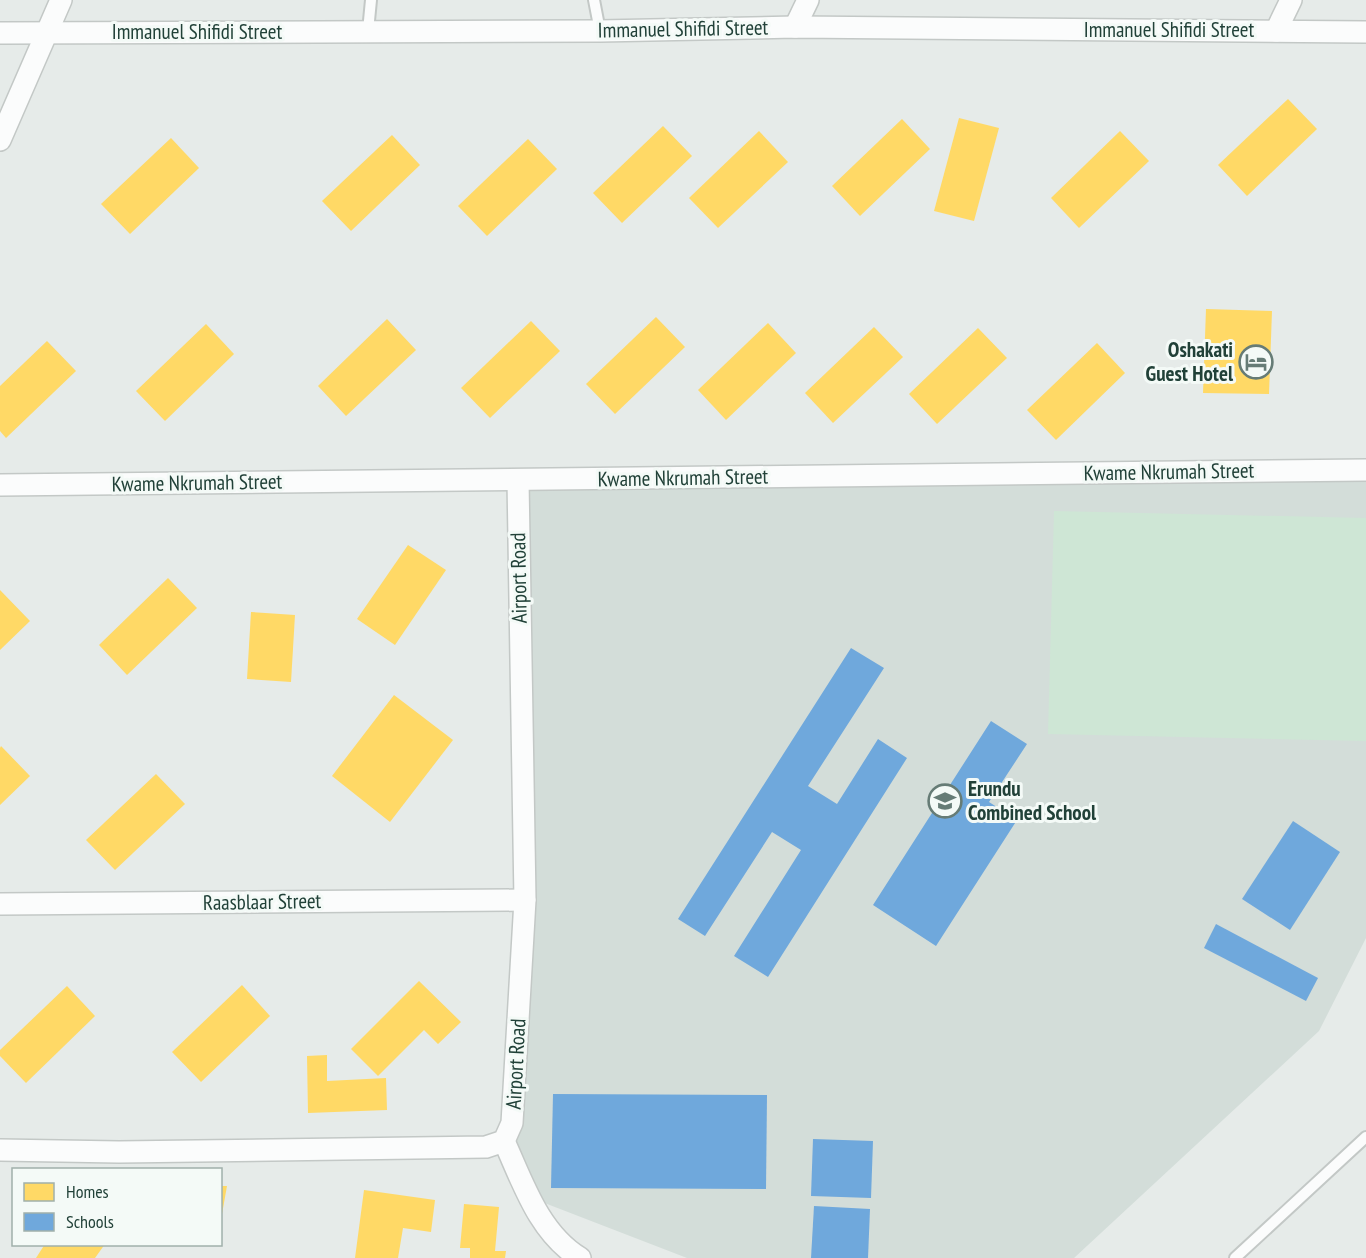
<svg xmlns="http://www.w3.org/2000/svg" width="1366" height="1258" font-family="'PT Sans Narrow',sans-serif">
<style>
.built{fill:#d3ddd9}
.green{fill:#cee6d5}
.homes{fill:#ffd966}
.schools{fill:#6fa8dc}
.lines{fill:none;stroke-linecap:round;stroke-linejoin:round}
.service-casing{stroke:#c3c8c6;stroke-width:14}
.minor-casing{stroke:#c3c8c6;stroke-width:24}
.service{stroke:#fbfcfc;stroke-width:10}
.minor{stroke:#fbfcfc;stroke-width:21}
.labels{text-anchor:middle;stroke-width:6;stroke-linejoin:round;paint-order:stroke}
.street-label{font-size:21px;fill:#214138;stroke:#f4faf7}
.poi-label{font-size:21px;font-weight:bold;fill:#214138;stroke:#f4faf7;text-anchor:end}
</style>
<rect width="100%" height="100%" fill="#e6ebe9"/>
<polygon class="built" points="1366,472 1366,938 1319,1031 1074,1258 687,1258 529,1197 504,1141 512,1123 518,480"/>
<polygon class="green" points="1054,511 1366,518 1366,741 1048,734"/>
<g class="homes">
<polygon points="1288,99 1317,129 1247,196 1218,165"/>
<polygon points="959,118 999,128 974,221 934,211"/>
<polygon points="902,119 930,149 860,216 832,186"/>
<polygon points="663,126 692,156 622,223 593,193"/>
<polygon points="759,131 788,162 718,228 689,198"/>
<polygon points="1120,131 1149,161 1079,228 1051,198"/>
<polygon points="392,135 420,165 351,231 322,201"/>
<polygon points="171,138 199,168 130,234 101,204"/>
<polygon points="528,139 557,169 487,236 458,206"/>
<polygon points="1206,309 1272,311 1269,394 1203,393"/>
<polygon points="656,317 685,347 615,414 586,384"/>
<polygon points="387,319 416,350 346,416 318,386"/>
<polygon points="531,321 560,351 490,418 461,388"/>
<polygon points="768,323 796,353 726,420 698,390"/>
<polygon points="206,324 234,354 165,421 136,391"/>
<polygon points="874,327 903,357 833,423 805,393"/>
<polygon points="978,328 1007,358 937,424 909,394"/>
<polygon points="47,341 76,371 6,438 0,431 0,386"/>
<polygon points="1097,343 1125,373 1056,440 1027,410"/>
<polygon points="408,545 446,570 395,645 357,619"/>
<polygon points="168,578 197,608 127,675 99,645"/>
<polygon points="0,590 30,621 0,650"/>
<polygon points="251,612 295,615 291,682 247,679"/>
<polygon points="394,695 453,740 390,822 332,776"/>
<polygon points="1,746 30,776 0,805 0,748"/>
<polygon points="156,774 185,804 115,870 86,840"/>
<polygon points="419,981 461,1022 438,1044 424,1030 378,1076 351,1049"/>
<polygon points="242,985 270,1016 201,1082 172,1052"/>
<polygon points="67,986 95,1016 26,1083 0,1056 0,1050"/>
<polygon points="327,1055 327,1081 386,1078 387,1110 308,1113 307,1056"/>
<polygon points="220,1186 227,1186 222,1214 220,1214"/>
<polygon points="364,1190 435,1200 431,1232 403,1228 398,1258 355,1258"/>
<polygon points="464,1204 499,1207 495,1251 506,1251 505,1258 470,1258 470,1248 460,1248"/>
<polygon points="45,1244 105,1244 95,1258 36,1258"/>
</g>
<g class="schools">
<polygon points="851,648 884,668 808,786 837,804 878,739 907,758 768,977 734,956 801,850 772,832 705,936 678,919"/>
<polygon points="991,721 1027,744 989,802 1017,820 936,946 873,905"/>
<polygon points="1293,821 1340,852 1290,930 1242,899"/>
<polygon points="1216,924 1318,978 1306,1001 1204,948"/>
<polygon points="553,1094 767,1095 766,1189 551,1188"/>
<polygon points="813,1139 873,1141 871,1198 811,1196"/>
<polygon points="814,1206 870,1209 868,1258 811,1258"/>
</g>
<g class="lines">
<defs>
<g id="service">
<polyline points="594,0 600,31"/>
<polyline points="368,31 371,0"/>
<polyline points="1235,1258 1366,1137"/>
</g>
<g id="minor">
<polyline points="795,27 808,0"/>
<polyline points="1276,31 1291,0"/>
<polyline points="0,33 600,31 795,27 1366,32"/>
<polyline points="0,140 61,0"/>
<polyline points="0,485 1366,470"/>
<polyline points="0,904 525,900"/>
<path d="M504 1141C523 1183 539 1233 580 1258"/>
<polyline points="0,1150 119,1152 486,1147 504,1141 512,1123 525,900 518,480"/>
</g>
</defs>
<use href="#service" class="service-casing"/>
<use href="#minor" class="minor-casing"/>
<use href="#service" class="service"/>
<use href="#minor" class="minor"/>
</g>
<defs>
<symbol id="hotel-ring" viewBox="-11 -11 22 22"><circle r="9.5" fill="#f4faf7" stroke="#667c76" stroke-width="1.5"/><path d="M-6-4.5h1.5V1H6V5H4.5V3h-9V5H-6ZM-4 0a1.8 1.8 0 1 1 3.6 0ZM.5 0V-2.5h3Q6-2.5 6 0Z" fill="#667c76"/></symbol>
<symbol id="school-ring" viewBox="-11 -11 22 22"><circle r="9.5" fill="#f4faf7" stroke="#667c76" stroke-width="1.5"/><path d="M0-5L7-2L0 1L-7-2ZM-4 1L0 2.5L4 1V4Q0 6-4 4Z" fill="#667c76"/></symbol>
</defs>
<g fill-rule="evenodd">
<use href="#hotel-ring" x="1237" y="343" width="38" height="38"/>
<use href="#school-ring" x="926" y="782" width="38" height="38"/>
</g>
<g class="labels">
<g class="street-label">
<text transform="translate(683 29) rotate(-1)" y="7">Immanuel Shifidi Street</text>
<text x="1169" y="37">Immanuel Shifidi Street</text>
<text x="197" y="39">Immanuel Shifidi Street</text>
<text transform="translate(1169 472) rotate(-1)" y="7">Kwame Nkrumah Street</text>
<text transform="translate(683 478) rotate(-1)" y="7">Kwame Nkrumah Street</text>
<text transform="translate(197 483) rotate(-1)" y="7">Kwame Nkrumah Street</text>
<text transform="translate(519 578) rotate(-91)" y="7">Airport Road</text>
<text transform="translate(262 902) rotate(-1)" y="7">Raasblaar Street</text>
<text transform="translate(516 1064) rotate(-87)" y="7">Airport Road</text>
</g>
<g class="poi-label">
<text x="1233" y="357">Oshakati<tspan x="1233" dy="24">Guest Hotel</tspan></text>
<text x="968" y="796" text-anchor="start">Erundu<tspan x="968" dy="24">Combined School</tspan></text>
</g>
</g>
<rect x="12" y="1168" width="210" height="78" fill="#f4faf7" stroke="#a0b0ab" stroke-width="1.5"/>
<rect x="24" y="1183" width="30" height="18" fill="#ffd966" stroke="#a0b0ab" stroke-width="1.5"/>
<text x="66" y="1198" font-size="18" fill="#214138">Homes</text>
<rect x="24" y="1213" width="30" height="18" fill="#6fa8dc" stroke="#a0b0ab" stroke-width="1.5"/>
<text x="66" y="1228" font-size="18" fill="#214138">Schools</text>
</svg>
